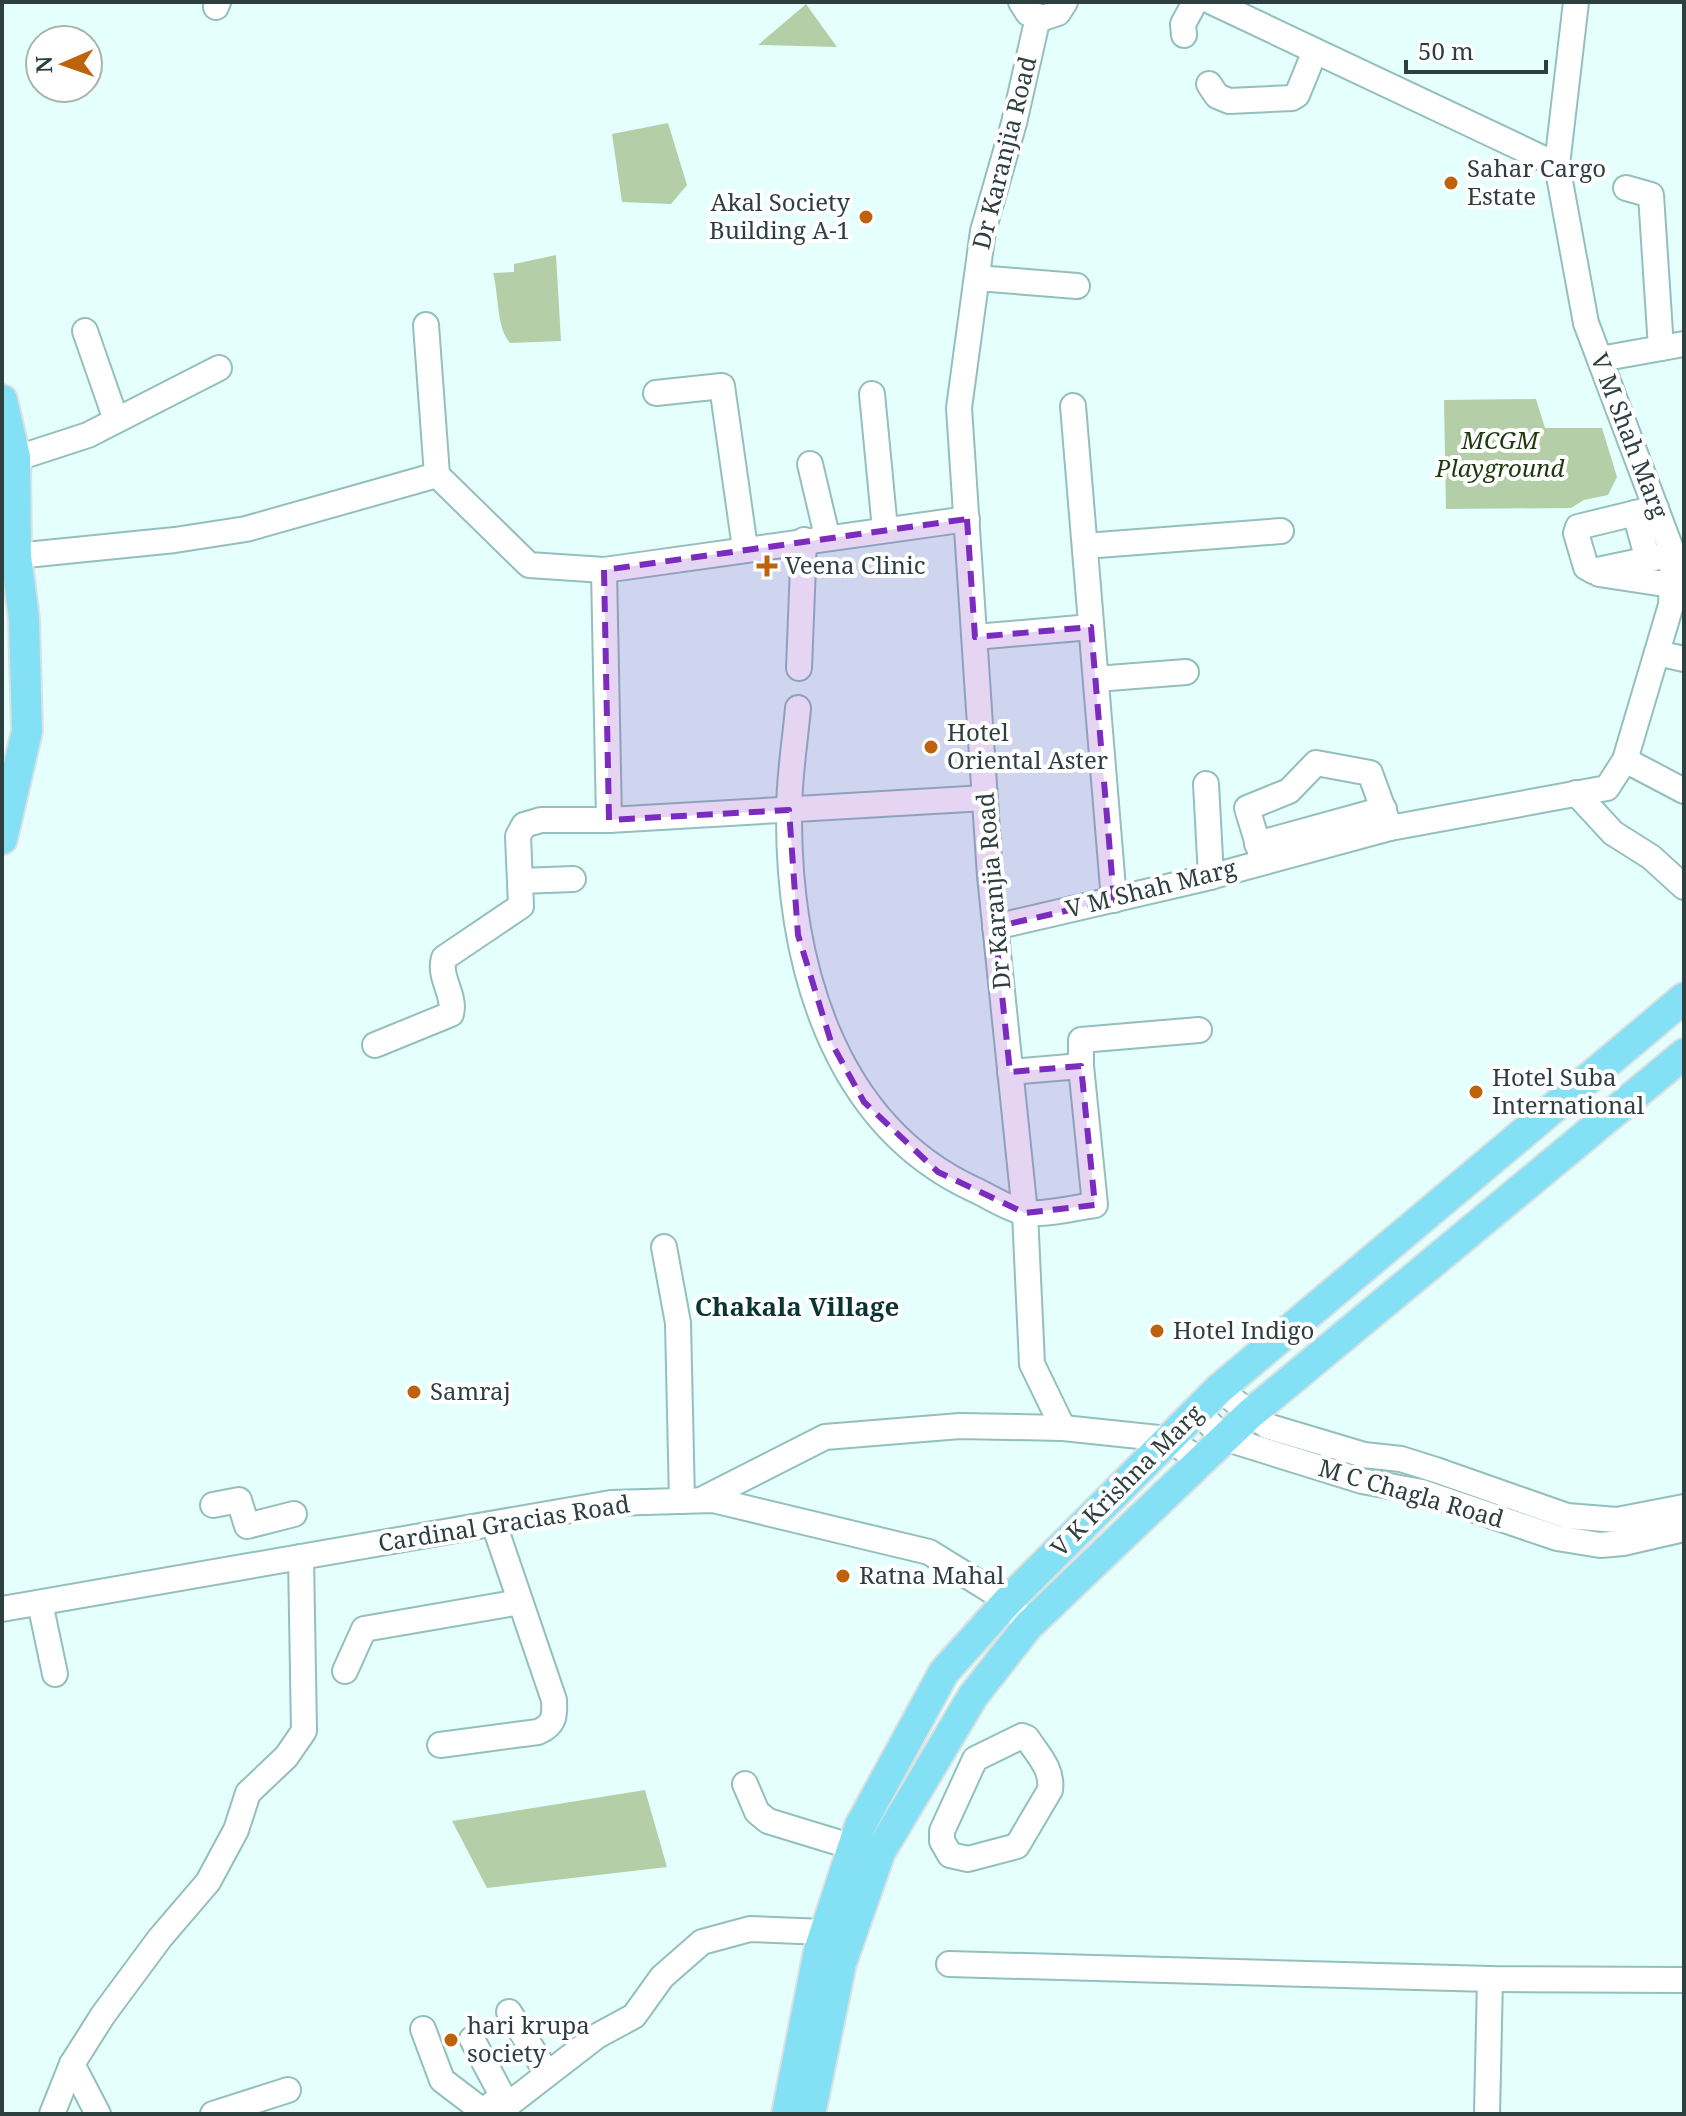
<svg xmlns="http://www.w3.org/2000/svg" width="1686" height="2116" font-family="'Noto Serif',serif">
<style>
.green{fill:#b4cfa8}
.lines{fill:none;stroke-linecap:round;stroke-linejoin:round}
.minor-casing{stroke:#93bfbc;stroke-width:28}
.major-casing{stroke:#dde0e0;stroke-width:34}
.minor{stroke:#fff;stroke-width:24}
.major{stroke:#84e1f5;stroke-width:30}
.marked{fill:#7b2cbf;fill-opacity:0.2;stroke:#7b2cbf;stroke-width:6;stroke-dasharray:16 10;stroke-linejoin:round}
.poi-dot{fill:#be620e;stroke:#fff;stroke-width:3}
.labels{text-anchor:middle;stroke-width:8;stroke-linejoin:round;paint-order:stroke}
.street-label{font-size:24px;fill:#2d3f3e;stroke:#fff}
.poi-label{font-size:24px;fill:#2d3f3e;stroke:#fff;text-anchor:start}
.park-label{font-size:24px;font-style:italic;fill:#1e390e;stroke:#fff}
.neighbourhood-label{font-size:26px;font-weight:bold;fill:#093634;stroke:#fff}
</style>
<rect width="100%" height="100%" fill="#e4fffc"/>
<g class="green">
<polygon points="806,4 837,47 758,45"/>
<polygon points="668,123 687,185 671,204 622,202 612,134"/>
<path d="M556 255 561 341 510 343C496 327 499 294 493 273L514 272V264Z"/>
<polygon points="1536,399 1545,428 1602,428 1617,477 1608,495 1584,500 1571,508 1446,509 1444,400"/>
<polygon points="645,1790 667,1867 487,1888 452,1821"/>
</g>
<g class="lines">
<defs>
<g id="minor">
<polyline points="1021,2 1028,13 1043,18 1058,13 1065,2"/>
<polyline points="216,7 218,2"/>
<polyline points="1038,17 1014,123 983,231 959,408 990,876 1025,1213 1032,1364 1063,1428"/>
<polyline points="1184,35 1183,24 1195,2"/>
<polyline points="1209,84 1217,96 1229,101 1292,98 1297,95 1315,51"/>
<polyline points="1557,165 1576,2"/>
<polyline points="1626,188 1651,195 1661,348"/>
<polyline points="977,278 1077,286"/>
<polyline points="85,331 116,420"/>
<polyline points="1600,359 1684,344"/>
<polyline points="656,393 722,386 745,548"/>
<polyline points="872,394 885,529"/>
<polyline points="1073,406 1114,900"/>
<polyline points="2,463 88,435 219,368"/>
<polyline points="810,464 827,536"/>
<polyline points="437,475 529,565 604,570 967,519"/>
<polyline points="1656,508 1578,527 1576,533 1586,567 1593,571 1673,554"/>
<polyline points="1635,513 1648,560"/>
<polyline points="1085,546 1281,531"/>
<polyline points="16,556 175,540 246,529 437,475 426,325"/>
<polyline points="604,570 609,820 985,798"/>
<polyline points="1599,574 1684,587"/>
<polyline points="975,637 1091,627"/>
<polyline points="1657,653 1684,659"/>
<polyline points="799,668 804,540"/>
<polyline points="1096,679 1186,672"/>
<path d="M798 708C795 742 789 777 789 812 788 958 830 1122 973 1189 989 1196 1006 1208 1023 1212 1038 1217 1077 1207 1095 1205L1081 1066 1010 1072"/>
<polyline points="1625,760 1684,791"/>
<polyline points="1206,784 1211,877"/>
<polyline points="1576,793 1613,833 1651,857 1684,887"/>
<polyline points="1257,844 1384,809"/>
<polyline points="1263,861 1247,808 1289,791 1316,763 1370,773 1390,828"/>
<polyline points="520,881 573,879"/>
<polyline points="995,927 1206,878 1390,828 1607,788 1625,760 1671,605 1673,554 1586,323 1557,165 1212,2"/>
<path d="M375 1045 451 1014C456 995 438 978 444 958L521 906 518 836 524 825 541 820H609"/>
<polyline points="1081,1066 1081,1040 1199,1030"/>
<polyline points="664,1247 678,1323 682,1501"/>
<polyline points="1219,1389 1267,1426 1364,1455 1401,1459 1436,1470 1567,1516 1617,1520 1684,1507"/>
<polyline points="1196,1410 1224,1438 1362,1481 1422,1492 1557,1538 1600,1545 1623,1543 1684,1529"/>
<polyline points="701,1500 825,1437 960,1426 1063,1428 1168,1439 1200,1460"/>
<polyline points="213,1505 239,1500 247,1526 294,1514"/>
<polyline points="40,1603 55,1674"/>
<polyline points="2,1609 611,1503 713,1500 929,1552 1008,1601 1028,1626"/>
<polyline points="345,1671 364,1629 520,1602"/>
<path d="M1022 1736 1027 1738C1038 1755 1053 1769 1050 1790L1017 1846 968 1859 950 1855 942 1841V1831L975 1759Z"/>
<path d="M440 1745 538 1732C554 1725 555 1717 554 1700L494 1524"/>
<polyline points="745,1784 757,1812 768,1821 853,1847"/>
<polyline points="949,1964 1490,1979 1684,1980"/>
<polyline points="509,2012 547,2073"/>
<polyline points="423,2029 442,2080 480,2109 487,2108 502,2096"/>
<polyline points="472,2039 507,2105"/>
<polyline points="72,2064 98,2114"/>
<polyline points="52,2114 72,2064 103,2015 160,1938 208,1882 236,1830 248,1793 286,1757 304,1731 301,1557"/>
<polyline points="213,2114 288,2090"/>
<polyline points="496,2114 597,2036 634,2016 662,1977 702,1942 750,1929 825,1932"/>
<polyline points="1487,2114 1490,1979"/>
</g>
<g id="major">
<polyline points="2,400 15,457 16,556 24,619 27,731 2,839"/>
<polyline points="787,2114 819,1951 860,1826 944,1672 1008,1601 1219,1389 1684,998"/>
<polyline points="810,2114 841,1963 880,1852 973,1696 1028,1626 1250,1414 1684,1054"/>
</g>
</defs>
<use href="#minor" class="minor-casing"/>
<use href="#major" class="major-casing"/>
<use href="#minor" class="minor"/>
<use href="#major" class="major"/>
</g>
<path class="marked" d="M967 519 975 637 1091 627 1114 900 995 927 1010 1072 1081 1066 1095 1205 1025 1213 938 1172 864 1102 831 1042 798 935 789 810 609 820 604 570Z"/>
<g class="poi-dot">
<circle cx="1451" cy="183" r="8"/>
<circle cx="866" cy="217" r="8"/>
<path d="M763 554h8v8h8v8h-8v8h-8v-8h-8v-8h8z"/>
<circle cx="931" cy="747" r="8"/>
<circle cx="1476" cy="1092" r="8"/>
<circle cx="1157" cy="1331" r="8"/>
<circle cx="414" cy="1392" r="8"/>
<circle cx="843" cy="1576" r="8"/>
<circle cx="451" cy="2040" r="8"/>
</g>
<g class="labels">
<g class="street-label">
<text transform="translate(1005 153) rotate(-76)" y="8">Dr Karanjia Road</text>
<text transform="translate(1629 436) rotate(69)" y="8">V M Shah Marg</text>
<text transform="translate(1151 889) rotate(-14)" y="8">V M Shah Marg</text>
<text transform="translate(994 891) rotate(-95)" y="8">Dr Karanjia Road</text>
<text transform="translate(1127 1481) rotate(-45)" y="8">V K Krishna Marg</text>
<text transform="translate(1411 1494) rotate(16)" y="8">M C Chagla Road</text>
<text transform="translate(504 1524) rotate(-9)" y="8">Cardinal Gracias Road</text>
</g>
<g class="poi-label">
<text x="1467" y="177">Sahar Cargo<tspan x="1467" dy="28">Estate</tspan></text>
<text x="850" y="211" text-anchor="end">Akal Society<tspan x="850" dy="28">Building A-1</tspan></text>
<text x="785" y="574">Veena Clinic</text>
<text x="947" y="741">Hotel<tspan x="947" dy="28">Oriental Aster</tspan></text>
<text x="1492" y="1086">Hotel Suba<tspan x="1492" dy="28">International</tspan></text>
<text x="1173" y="1339">Hotel Indigo</text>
<text x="430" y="1400">Samraj</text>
<text x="859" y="1584">Ratna Mahal</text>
<text x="467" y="2034">hari krupa<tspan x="467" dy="28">society</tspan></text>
</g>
<g class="park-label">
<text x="1500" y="449">MCGM<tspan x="1500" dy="28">Playground</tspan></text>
</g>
<g class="neighbourhood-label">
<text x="797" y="1316">Chakala Village</text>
</g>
</g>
<rect width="1686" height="2116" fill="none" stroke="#2d3f3e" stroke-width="8"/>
<g transform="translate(64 64) rotate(268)"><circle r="38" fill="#ffffff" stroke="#abb2b2" stroke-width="2"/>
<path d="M0-6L14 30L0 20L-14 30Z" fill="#be620e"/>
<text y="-12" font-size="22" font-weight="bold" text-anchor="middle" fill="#2d3f3e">N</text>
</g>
<path d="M1406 60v12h140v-12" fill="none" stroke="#2d3f3e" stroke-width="4"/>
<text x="1418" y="60" font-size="24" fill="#2d3f3e" stroke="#ffffff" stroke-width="6" paint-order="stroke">50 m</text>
</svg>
